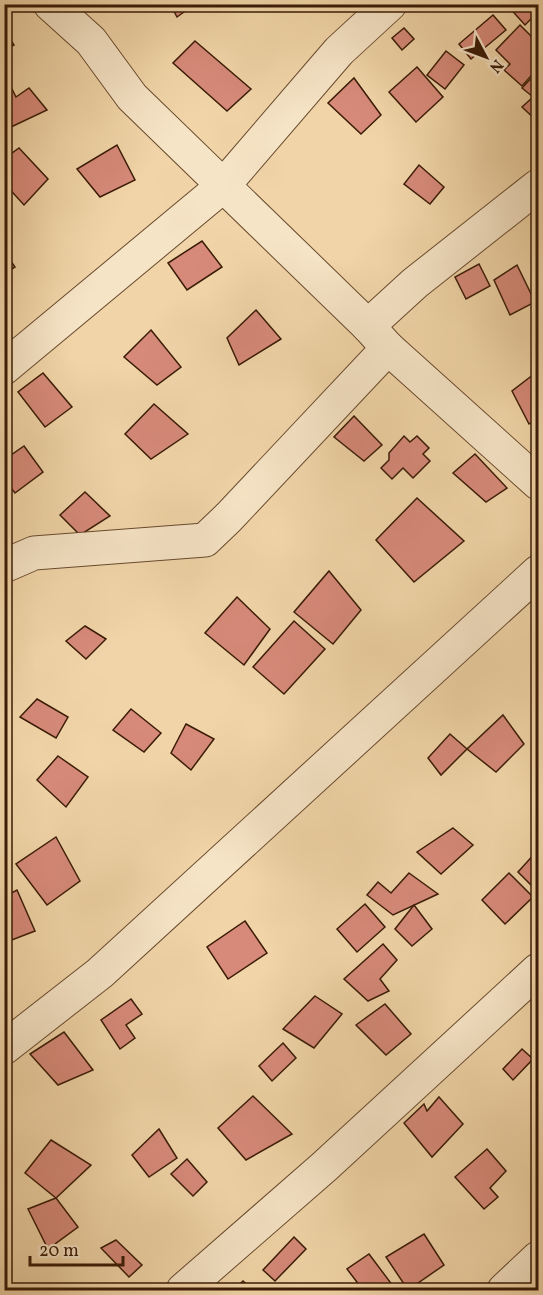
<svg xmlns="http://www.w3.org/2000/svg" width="543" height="1295" font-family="Vollkorn,serif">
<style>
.building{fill:#d78a7a;stroke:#3a1b06;stroke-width:1.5}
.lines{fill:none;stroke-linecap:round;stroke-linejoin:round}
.minor-casing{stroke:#684a2e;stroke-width:35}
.minor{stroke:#f6e4c6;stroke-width:33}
</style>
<rect width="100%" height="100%" fill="#f1d5a8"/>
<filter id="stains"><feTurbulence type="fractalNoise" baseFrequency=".00333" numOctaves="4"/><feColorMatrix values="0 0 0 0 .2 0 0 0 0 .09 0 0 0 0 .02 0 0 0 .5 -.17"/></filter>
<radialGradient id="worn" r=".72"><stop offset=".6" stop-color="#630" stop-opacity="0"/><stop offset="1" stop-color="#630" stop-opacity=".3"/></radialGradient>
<g class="building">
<polygon points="170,4 195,4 177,17"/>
<polygon points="506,4 538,4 538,12 525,25"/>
<polygon points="493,15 506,30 471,59 459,44"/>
<polygon points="520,25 538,43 538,68 522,86 504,70 510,64 496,50"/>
<polygon points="404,28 414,39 402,50 392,38"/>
<polygon points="4,30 14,45 4,51"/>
<polygon points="195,41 251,89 227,111 173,63"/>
<polygon points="446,51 464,65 445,89 427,75"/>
<polygon points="417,67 443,97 416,122 389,92"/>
<polygon points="538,71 538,122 522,107 533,97 522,88"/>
<polygon points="4,73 16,97 29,88 47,110 11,127 4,117"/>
<polygon points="354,78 381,115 361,134 328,103"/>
<polygon points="117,145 135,180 100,197 77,169"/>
<polygon points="19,148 48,179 24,205 4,183 4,159"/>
<polygon points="419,165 444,187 430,204 404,184"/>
<polygon points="202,241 222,267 187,290 168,263"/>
<polygon points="4,251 15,267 4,274"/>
<polygon points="479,264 490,286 466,299 455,277"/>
<polygon points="517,265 535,302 510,315 494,280"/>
<polygon points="256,310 281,339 239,365 227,338"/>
<polygon points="151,330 181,367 157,385 124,357"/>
<polygon points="538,371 538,418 529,424 512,391"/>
<polygon points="43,373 72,407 45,427 18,392"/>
<polygon points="154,404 188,434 151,459 125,434"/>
<polygon points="354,416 382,445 364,461 334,437"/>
<polygon points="404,436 410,442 417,436 429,448 423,454 430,461 413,478 403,468 392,479 381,468 389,460 389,453"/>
<polygon points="24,446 43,472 15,493 4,479 4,460"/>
<polygon points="475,454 507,488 486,502 453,473"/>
<polygon points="85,492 110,516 80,535 60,515"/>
<polygon points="417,498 464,541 414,582 376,540"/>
<polygon points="329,571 361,610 333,644 294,612"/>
<polygon points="237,597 270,629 244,665 205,633"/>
<polygon points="294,621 325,649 284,694 253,667"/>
<polygon points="85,626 106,639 86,659 66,641"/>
<polygon points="37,699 68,717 56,738 20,717"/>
<polygon points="131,709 161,733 144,752 113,730"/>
<polygon points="503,715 524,744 496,772 467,749"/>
<polygon points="186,724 214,739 191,770 171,753"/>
<polygon points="450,734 467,749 441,775 428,758"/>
<polygon points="58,756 88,777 66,807 37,780"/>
<polygon points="453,828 473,845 441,874 417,852"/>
<polygon points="56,837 80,881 47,905 16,864"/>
<polygon points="537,851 538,853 538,892 518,872"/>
<polygon points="409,873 438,894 393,915 367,895 378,882 391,893"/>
<polygon points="509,873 533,897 505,924 482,900"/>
<polygon points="17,890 35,931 4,943 4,897"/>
<polygon points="365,904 385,927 357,952 337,929"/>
<polygon points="414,905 432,929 412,946 395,929"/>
<polygon points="245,921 267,953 228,979 207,947"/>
<polygon points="383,944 397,960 380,979 389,991 368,1001 344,979"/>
<polygon points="4,964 9,975 4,978"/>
<polygon points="315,996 342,1014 314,1048 283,1029"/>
<polygon points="131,999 142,1014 126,1025 135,1038 120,1049 101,1020"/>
<polygon points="385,1004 411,1034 386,1055 356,1025"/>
<polygon points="64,1032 93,1070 58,1085 30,1054"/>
<polygon points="283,1043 296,1058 272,1081 259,1066"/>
<polygon points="522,1049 533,1059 513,1080 503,1069"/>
<polygon points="253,1096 292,1134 246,1160 218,1128"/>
<polygon points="439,1097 463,1124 432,1157 404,1123 424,1104 427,1111"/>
<polygon points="159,1129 177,1158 149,1177 132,1155"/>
<polygon points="51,1140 91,1165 56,1198 25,1173"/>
<polygon points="487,1149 506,1171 490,1188 498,1197 484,1209 455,1177"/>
<polygon points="187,1159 207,1182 193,1196 171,1174"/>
<polygon points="56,1198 78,1227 48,1249 28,1209"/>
<polygon points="424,1234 444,1265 408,1290 386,1257"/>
<polygon points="294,1237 306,1249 275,1281 263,1270"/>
<polygon points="116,1240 142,1265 129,1277 101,1248"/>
<polygon points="369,1254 396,1290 363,1290 347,1269"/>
<polygon points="243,1281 253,1290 234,1290"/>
</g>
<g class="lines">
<defs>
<g id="minor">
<polyline points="50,4 91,41 132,97 368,326 388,348 538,483"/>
<polyline points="368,326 415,283 538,186"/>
<polyline points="4,368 223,186 339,51 390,4"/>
<polyline points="4,566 34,553 205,540 229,517 388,348"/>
<polyline points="4,1048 100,973 538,572"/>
<polyline points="183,1290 324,1167 538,970"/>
<polyline points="504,1290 538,1258"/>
</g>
</defs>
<use href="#minor" class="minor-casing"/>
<use href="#minor" class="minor"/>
</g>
<rect width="543" height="1295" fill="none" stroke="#f1d5a8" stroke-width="24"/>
<rect x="6" y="6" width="531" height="1283" fill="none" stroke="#3a1b06" stroke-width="3"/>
<rect x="12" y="12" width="519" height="1271" fill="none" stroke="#3a1b06" stroke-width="1.5"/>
<g transform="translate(486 57) rotate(131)" stroke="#f6e4c6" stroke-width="4.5" paint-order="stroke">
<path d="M0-4.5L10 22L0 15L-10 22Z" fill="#3a1b06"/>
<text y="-9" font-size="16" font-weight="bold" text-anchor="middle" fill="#3a1b06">N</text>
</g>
<path d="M30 1256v9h93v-9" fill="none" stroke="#3a1b06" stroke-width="3"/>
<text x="39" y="1256" font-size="18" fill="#3a1b06" stroke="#f6e4c6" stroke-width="4.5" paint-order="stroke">20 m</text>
<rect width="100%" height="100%" filter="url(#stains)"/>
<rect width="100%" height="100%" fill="url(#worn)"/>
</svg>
